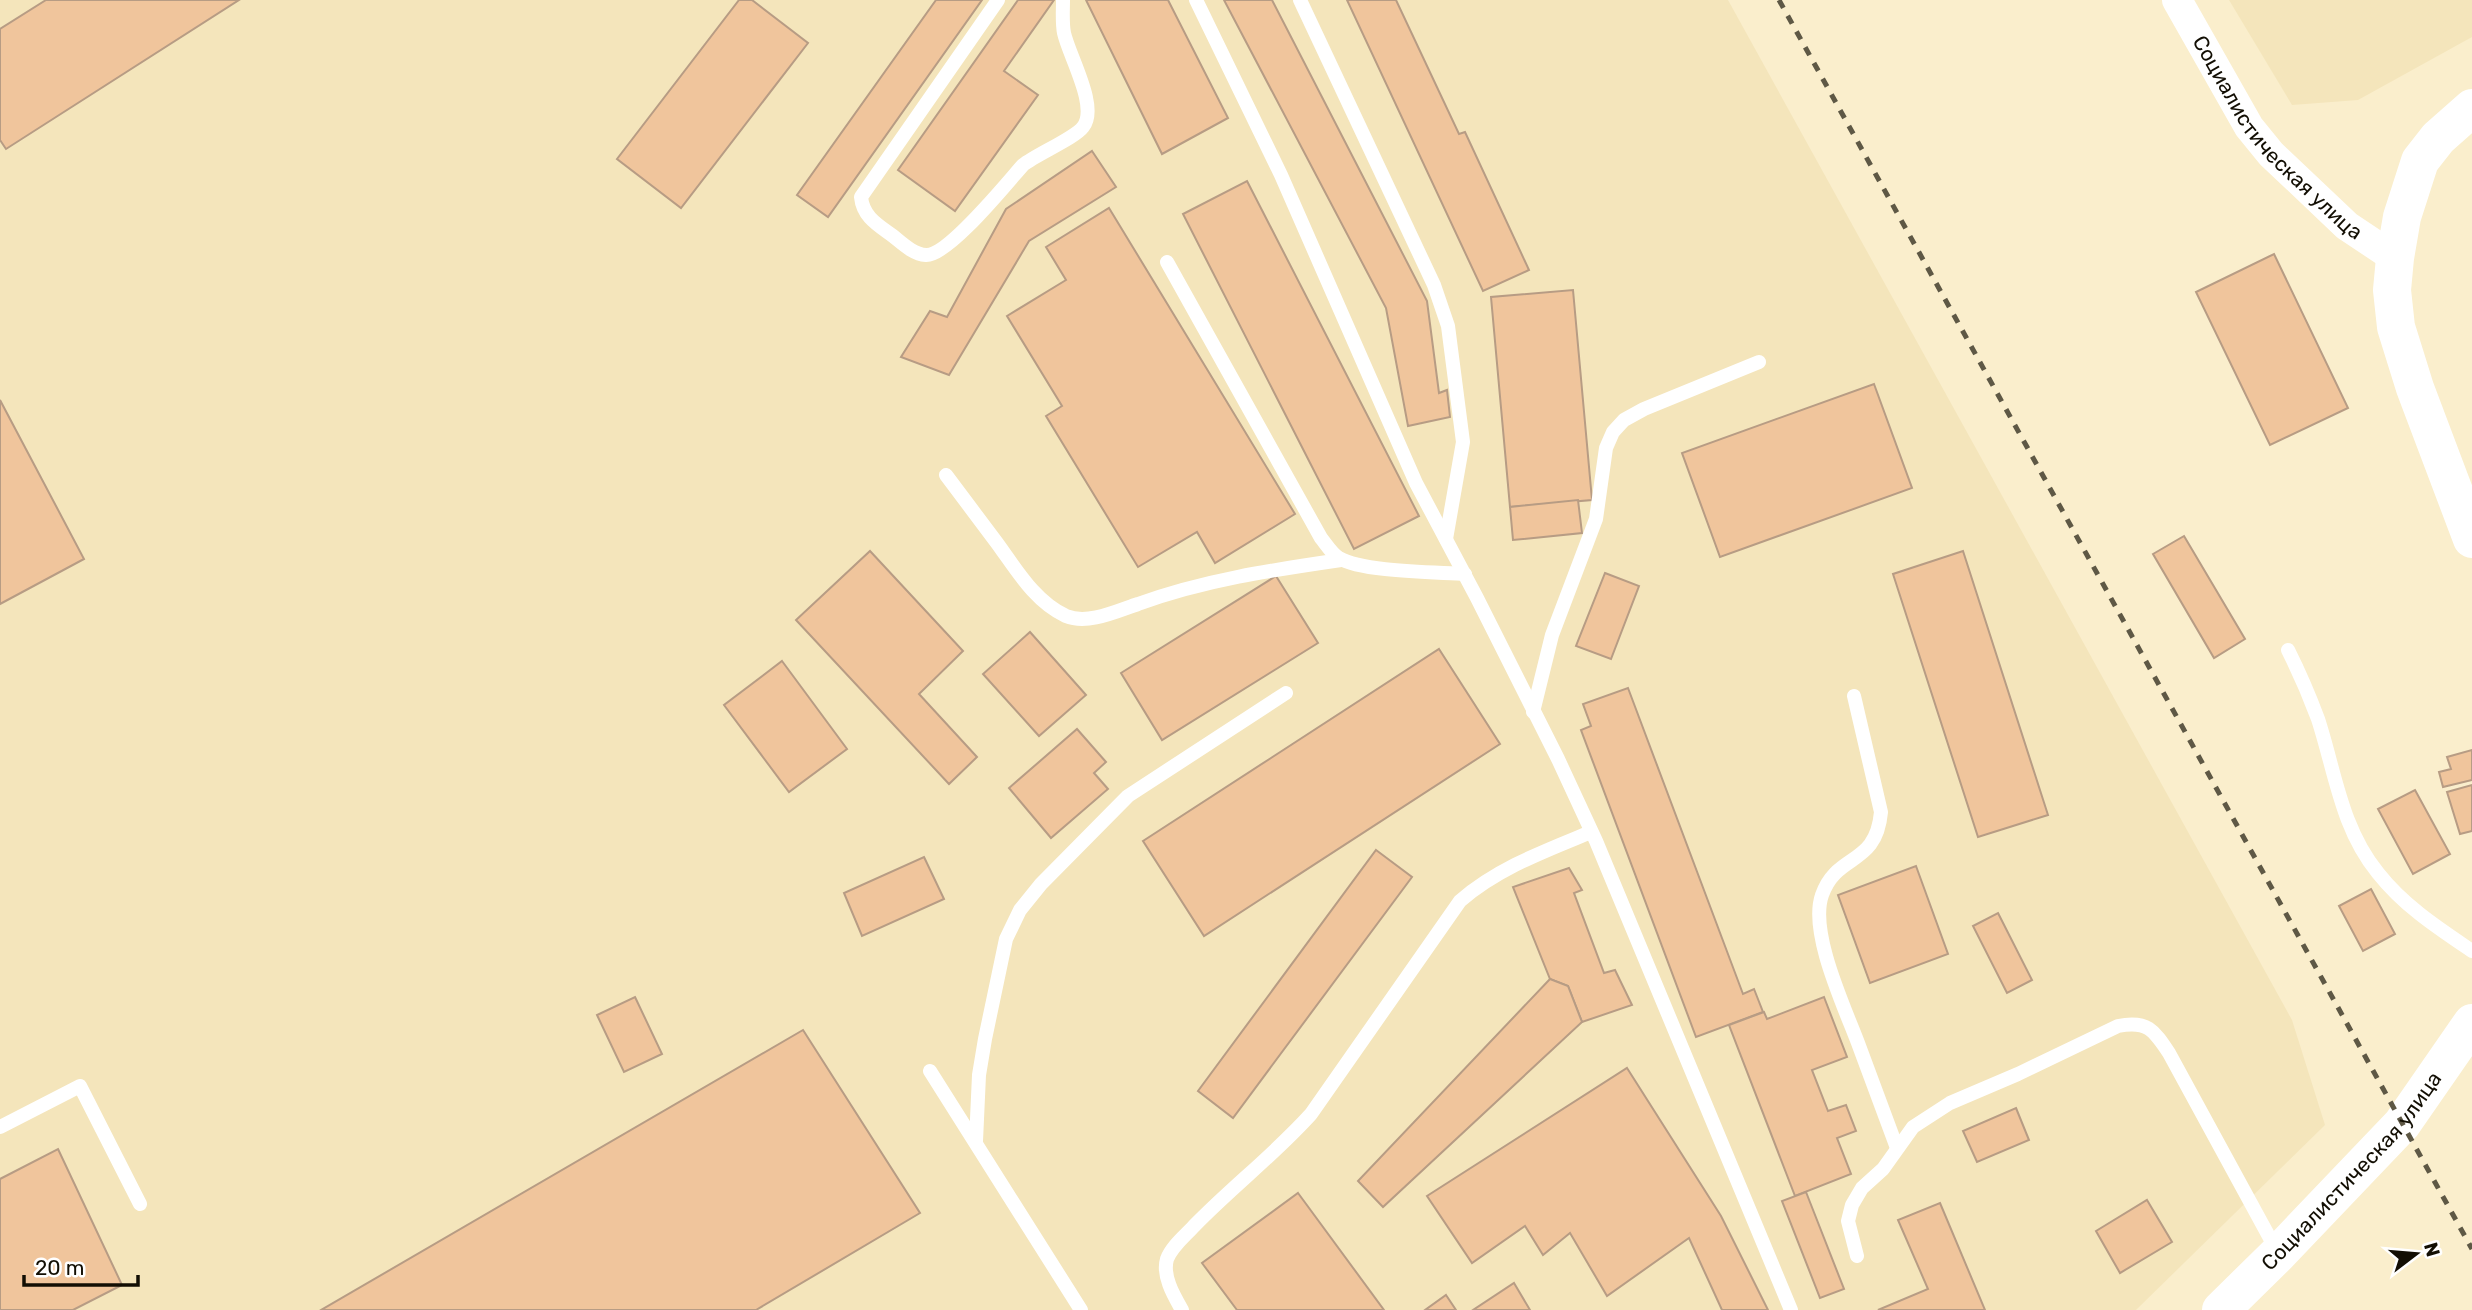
<svg xmlns="http://www.w3.org/2000/svg" width="2472" height="1310" font-family="Rubik,sans-serif">
<style>
.built{fill:#f4e5bb}
.building{fill:#f0c59c;stroke:#b79c84;stroke-width:2}
.lines{fill:none;stroke-linecap:round;stroke-linejoin:round}
.service{stroke:#fff;stroke-width:14}
.minor{stroke:#fff;stroke-width:30}
.secondary{stroke:#fff;stroke-width:38}
.rail{stroke:#5e5845;stroke-width:5;stroke-dasharray:9 9;stroke-linecap:butt}
.labels{text-anchor:middle;stroke-width:7;stroke-linejoin:round;paint-order:stroke}
.street-label{font-size:21px;fill:#120e03;stroke:#fff}
</style>
<rect width="100%" height="100%" fill="#faeecc"/>
<g class="built">
<polygon points="0,0 1728,0 2292,1020 2325,1125 2136,1310 0,1310"/>
<polygon points="2229,0 2472,0 2472,37 2358,100 2292,105"/>
</g>
<g class="building">
<polygon points="46,0 239,0 6,149 0,140 0,29"/>
<polygon points="739,0 752,0 808,43 681,208 617,159"/>
<polygon points="936,0 982,0 828,217 797,195"/>
<polygon points="1018,0 1054,0 1004,71 1038,95 955,211 898,170"/>
<polygon points="1086,0 1168,0 1228,118 1162,154"/>
<polygon points="1224,0 1272,0 1427,301 1439,393 1447,390 1450,417 1408,426 1386,308"/>
<polygon points="1347,0 1396,0 1459,134 1465,132 1529,270 1483,291"/>
<polygon points="1092,151 1116,187 1029,241 949,375 901,357 930,311 947,317 1006,209"/>
<polygon points="1247,181 1419,516 1354,549 1183,214"/>
<polygon points="1109,208 1295,514 1215,563 1197,532 1138,567 1046,416 1062,406 1007,316 1066,280 1046,247"/>
<polygon points="2274,254 2348,408 2270,445 2196,292"/>
<polygon points="1573,290 1592,500 1510,507 1491,297"/>
<polygon points="1874,384 1912,488 1720,557 1682,453"/>
<polygon points="0,400 84,559 0,604"/>
<polygon points="1578,500 1582,533 1513,540 1510,507"/>
<polygon points="2184,536 2245,639 2214,658 2153,554"/>
<polygon points="870,551 963,651 919,694 977,757 949,784 796,620"/>
<polygon points="1963,551 2048,815 1978,837 1893,574"/>
<polygon points="1605,573 1639,586 1611,659 1576,646"/>
<polygon points="1276,576 1318,643 1162,740 1121,673"/>
<polygon points="1030,632 1086,695 1039,736 983,674"/>
<polygon points="1439,649 1500,744 1204,936 1143,841"/>
<polygon points="782,661 847,749 789,792 724,705"/>
<polygon points="1628,688 1743,994 1754,989 1763,1012 1696,1037 1581,730 1591,726 1583,704"/>
<polygon points="1077,729 1106,762 1094,773 1108,789 1051,838 1009,788"/>
<polygon points="2472,750 2472,780 2443,787 2439,772 2451,769 2447,757"/>
<polygon points="2472,785 2472,831 2460,834 2447,792"/>
<polygon points="2415,790 2450,854 2413,874 2378,809"/>
<polygon points="1376,850 1412,877 1233,1118 1198,1091"/>
<polygon points="924,857 944,899 862,936 844,893"/>
<polygon points="1916,866 1948,954 1870,983 1838,895"/>
<polygon points="1569,868 1582,890 1574,893 1604,973 1615,970 1632,1005 1582,1022 1568,986 1550,979 1513,887"/>
<polygon points="2371,889 2395,934 2363,951 2339,906"/>
<polygon points="1998,913 2032,980 2007,993 1973,926"/>
<polygon points="1550,979 1568,986 1582,1022 1383,1207 1358,1181"/>
<polygon points="635,997 662,1054 624,1072 597,1015"/>
<polygon points="1824,997 1847,1057 1812,1070 1828,1111 1846,1105 1856,1131 1837,1138 1851,1174 1795,1196 1729,1025 1764,1012 1767,1019"/>
<polygon points="803,1030 920,1213 756,1310 321,1310"/>
<polygon points="1627,1068 1721,1216 1768,1310 1722,1310 1689,1238 1607,1296 1570,1233 1543,1255 1525,1226 1472,1263 1427,1196"/>
<polygon points="2016,1108 2029,1140 1977,1162 1963,1131"/>
<polygon points="58,1149 122,1285 73,1310 0,1310 0,1179"/>
<polygon points="1806,1192 1844,1289 1820,1298 1782,1201"/>
<polygon points="1298,1193 1384,1310 1237,1310 1202,1263"/>
<polygon points="2147,1200 2172,1242 2120,1273 2096,1231"/>
<polygon points="1940,1203 1985,1310 1878,1310 1928,1289 1898,1220"/>
<polygon points="1514,1283 1530,1310 1473,1310"/>
<polygon points="1446,1295 1456,1310 1425,1310"/>
</g>
<g class="lines">
<g class="service">
<path d="M998 0 861 197C863 217 878 225 893 236 903 244 913 254 926 255 948 256 1006 184 1023 165 1037 154 1075 138 1083 127 1099 107 1069 56 1064 33 1062 23 1063 11 1063 0"/>
<polyline points="1196,0 1281,175 1416,483 1477,598 1558,759 1596,841 1791,1310"/>
<polyline points="1300,0 1434,285 1448,326 1463,442 1446,539"/>
<path d="M1167 262 1321 538C1326 544 1332 554 1339 558 1362 572 1436 572 1465 574"/>
<path d="M946 475C963 498 980 520 997 543 1016 569 1035 602 1066 616 1088 625 1117 611 1138 604 1204 580 1272 570 1341 560"/>
<path d="M2288 650C2299 672 2309 695 2318 719 2335 771 2341 828 2378 873 2404 906 2438 928 2472 951"/>
<path d="M1854 696 1881 812C1876 867 1837 852 1822 895 1809 932 1844 1006 1858 1043 1871 1078 1884 1113 1897 1148"/>
<polyline points="1533,712 1552,635 1596,519 1606,448 1613,432 1624,420 1644,409 1759,362"/>
<polyline points="930,1071 1081,1310"/>
<polyline points="0,1127 80,1086 140,1204"/>
<polyline points="976,1141 979,1075 985,1039 1006,939 1020,910 1041,884 1128,796 1286,693"/>
<path d="M1857 1256 1848 1221 1852 1205 1862 1188 1883 1169 1913 1127 1950 1103 2018 1074 2118 1026C2147 1020 2154 1030 2169 1053L2278 1253"/>
<path d="M1182 1310C1174 1296 1162 1276 1167 1259 1172 1246 1185 1236 1194 1226 1232 1187 1275 1154 1311 1114L1460 901C1498 868 1545 851 1591 832"/>
</g>
<path class="minor" id="s1" d="M2177 0 2249 127 2271 154 2347 226 2395 258"/>
<g class="secondary">
<polyline points="2472,108 2438,138 2420,161 2402,217 2395,258 2392,290 2396,327 2415,388 2472,539"/>
<path id="s2" d="M2221 1310 2278 1254 2402 1124 2472 1023"/>
</g>
<polyline class="rail" points="1779,0 2472,1249"/>
</g>
<g class="labels">
<g class="street-label">
<text dy="7" stroke="none"><textPath href="#s1" startOffset="172">Социалистическая улица</textPath></text>
<text dy="7" stroke="none"><textPath href="#s2" startOffset="191">Социалистическая улица</textPath></text>
</g>
</g>
<g transform="translate(2416 1254) rotate(74)" stroke="#ffffff" stroke-width="5" paint-order="stroke">
<path d="M0-5L12 26L0 18L-12 26Z" fill="#120e03"/>
<text y="-10" font-size="19" font-weight="bold" text-anchor="middle" fill="#120e03">N</text>
</g>
<path d="M24 1275v10h114v-10" fill="none" stroke="#120e03" stroke-width="3.5"/>
<text x="35" y="1275" font-size="21" fill="#120e03" stroke="#ffffff" stroke-width="5" paint-order="stroke">20 m</text>
</svg>
